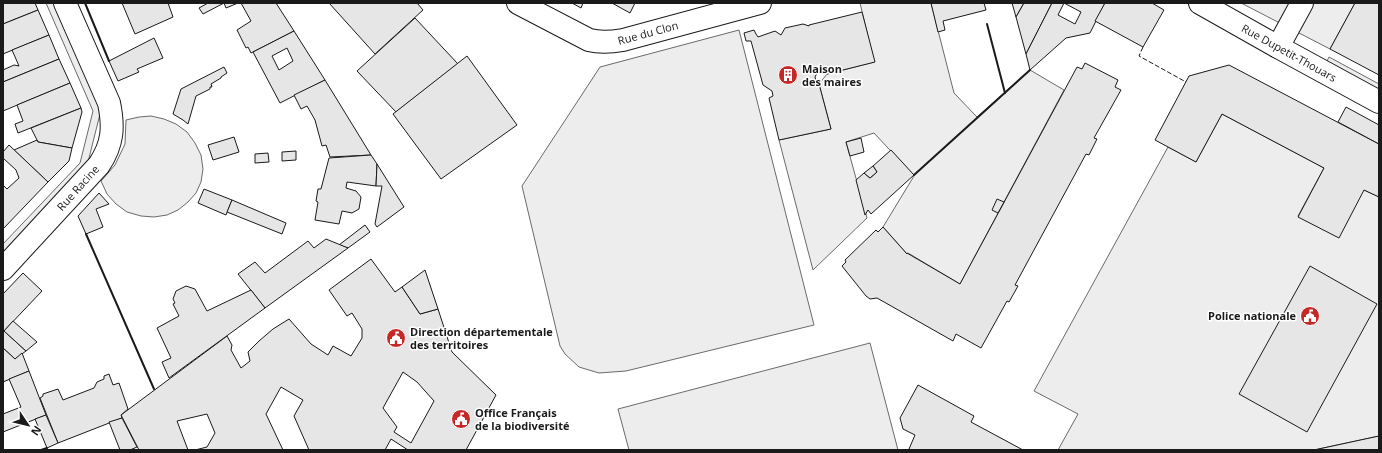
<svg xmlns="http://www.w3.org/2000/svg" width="1382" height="453" font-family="'Open Sans',sans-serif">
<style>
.parking{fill:#ededed;stroke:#6a6a6a}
.building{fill:#e6e6e6;stroke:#1a1a1a;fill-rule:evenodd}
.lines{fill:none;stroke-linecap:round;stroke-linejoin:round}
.minor-casing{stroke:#1a1a1a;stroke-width:24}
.tertiary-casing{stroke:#1a1a1a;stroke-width:24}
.minor{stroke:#fff;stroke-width:22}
.tertiary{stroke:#fff;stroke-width:22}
.fence{stroke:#1a1a1a;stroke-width:1;stroke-dasharray:5 2;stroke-linecap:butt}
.wall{stroke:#1a1a1a;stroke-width:2}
.labels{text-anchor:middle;stroke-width:3;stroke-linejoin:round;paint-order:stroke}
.street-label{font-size:11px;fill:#1a1a1a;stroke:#fff}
.poi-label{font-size:11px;font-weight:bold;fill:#1a1a1a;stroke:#fff;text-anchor:start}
</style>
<rect width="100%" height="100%" fill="#fff"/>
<g class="parking">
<polygon points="46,3 56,3 98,100 100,114 87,166 3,256 3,244 80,163 93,111"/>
<polygon points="860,3 931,3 954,93 977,117 1030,70 1064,90 960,284 908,253 907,254 883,227 914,176 874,133 846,142 867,218 813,270 779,140 831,129 819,84 827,74 874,62"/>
<polygon points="1241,3 1355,3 1330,49"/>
<polygon points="739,30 814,325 626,371 599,373 579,367 565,354 560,346 522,186 600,67"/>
<polygon points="1329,57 1379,84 1379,93 1325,65"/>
<polygon points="1222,114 1324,168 1298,216 1364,190 1379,197 1379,436 1314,450 1058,450 1078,414 1034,391 1168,147 1196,162"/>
<polygon points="151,116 164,119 176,124 187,132 195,143 201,155 203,169 201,182 196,193 188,202 178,210 167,215 154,217 141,216 127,212 116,204 107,194 101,181 115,165 125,144 126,120 139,117"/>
<polygon points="870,343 898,450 629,450 618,409"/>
</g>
<g class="building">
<polygon points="3,3 35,3 38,10 3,24"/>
<polygon points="122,3 168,3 173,17 135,34"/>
<polygon points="208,3 224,3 203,14 199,8"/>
<polygon points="224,3 238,3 226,8"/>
<polygon points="241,3 276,3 294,31 251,53 248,47 246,48 237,30 251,21"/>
<polygon points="329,3 417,3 423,10 375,54"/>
<polygon points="572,3 583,3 581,8"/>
<polygon points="612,3 635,3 630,13"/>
<polygon points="931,3 984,3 986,10 943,21 945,30 938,32"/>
<polygon points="1012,3 1024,3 1016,17"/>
<polygon points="1024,3 1052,3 1026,54 1016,17"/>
<polygon points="1052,3 1064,3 1058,15 1075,24 1081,12 1064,3 1105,3 1090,33 1066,38 1030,70 1026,54"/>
<polygon points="1105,3 1152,3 1164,10 1143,47 1095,21"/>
<polygon points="1355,3 1379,3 1379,75 1330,49"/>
<polygon points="38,10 49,35 3,54 3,24"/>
<polygon points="862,12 875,62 827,74 825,69 818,71 815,77 817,85 819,84 831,129 779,140 769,98 773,96 772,91 763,85 751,41 746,41 744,33 754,30 756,34 758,37 775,31 781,35 785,28 803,24 809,26 809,25"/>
<polygon points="415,18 458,64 396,112 357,71"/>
<path d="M294 31 325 80 280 103 253 52ZM287 48 293 61 279 70 272 56Z"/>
<polygon points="49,35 59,59 3,82 3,70 14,65 19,66 12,50"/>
<polygon points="154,38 163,58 137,69 139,72 118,81 109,61"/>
<polygon points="467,56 517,125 441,179 393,114"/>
<polygon points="59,59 70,83 3,111 3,82"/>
<polygon points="1085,63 1118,80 1115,87 1121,90 1094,138 1097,139 1089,155 1086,154 1015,285 1018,286 1009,302 1007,301 981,348 956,334 953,341 877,298 870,299 866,296 842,266 846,262 845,260 876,230 878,232 883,227 907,254 907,253 960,284 1077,67 1082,69"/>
<polygon points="1229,65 1379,144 1379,197 1364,190 1339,238 1298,217 1324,168 1222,114 1196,162 1155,140 1189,76"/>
<polygon points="224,67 227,73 221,77 221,78 211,84 212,87 210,87 210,89 196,96 188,124 183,120 173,114 181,89"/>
<polygon points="325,80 371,155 330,157 326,145 322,146 315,120 307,106 301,109 294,95"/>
<polygon points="70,83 81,108 18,133 15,124 23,121 17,105"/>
<polygon points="1346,107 1379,125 1379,144 1338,122"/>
<polygon points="81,108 82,112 72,148 38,142 31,128"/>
<polygon points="234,137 239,152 213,160 208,145"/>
<polygon points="861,138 864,152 850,156 846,142"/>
<polygon points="37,140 38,142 72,148 69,161 48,182 14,150"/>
<polygon points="9,145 48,182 3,229 3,185 7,189 19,178 16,170 3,158 3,152"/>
<polygon points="891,150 914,175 871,214 868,210 865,215 856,180 864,173 870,178 877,172 873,166"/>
<polygon points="296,151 296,160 282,161 282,152"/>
<polygon points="268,153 269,162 255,163 255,154"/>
<polygon points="371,155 377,164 376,186 347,182 346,188 356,191 361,197 359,209 352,213 342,211 339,224 315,220 318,202 316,201 318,189 321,189 329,158"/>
<polygon points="377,164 404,207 377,227 375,224 382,186 376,186"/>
<polygon points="873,166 877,172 870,178 864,173"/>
<polygon points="204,189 232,200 226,215 198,203"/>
<polygon points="99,193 109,204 96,209 103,227 86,234 78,216"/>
<polygon points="997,199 1004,202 998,213 992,210"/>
<polygon points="232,200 286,223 282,234 227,212"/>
<polygon points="365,225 370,232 348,248 339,245"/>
<polygon points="326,239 348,248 265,308 238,274 255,262 265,273 308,241 314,248"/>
<path d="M371 259 395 292 402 287 420 314 438 309 452 352 496 395 466 450H408L391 439 385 450H309L294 416 303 400 281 387 266 414 283 450H195L207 447 215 433 207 414 177 421 188 450H139L121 415 227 336 232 345 231 350 241 368 250 361 248 352 259 341 273 329 289 319 311 344 328 355 333 346 351 356 362 338V329L352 313 347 316 329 290ZM403 372 417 382 434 401 411 443 394 432 397 427 383 408Z"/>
<polygon points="1310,266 1377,304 1307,432 1239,394"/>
<polygon points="425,270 438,309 420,314 402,287"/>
<polygon points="23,273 42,291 4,331 26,351 15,359 3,348 3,294"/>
<polygon points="186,286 195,289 207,311 251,290 265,308 169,378 162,362 171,358 157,328 179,316 173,304 175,303 173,299 176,291"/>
<polygon points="13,321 37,342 26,351 4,331"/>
<polygon points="3,348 15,359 22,353 29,371 3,382"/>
<polygon points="29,371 46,415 3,432 3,414 21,407 9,379"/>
<polygon points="109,374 113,385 119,383 128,409 121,415 122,418 58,443 40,398 43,396 43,394 58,389 63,400 94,388 97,382 104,379 104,376"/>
<polygon points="918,385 974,416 971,422 1023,450 912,450 909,449 915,435 903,429 900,418"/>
<polygon points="46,415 58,443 47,448 35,419"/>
<polygon points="122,418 137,447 130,450 120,450 109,422"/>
<polygon points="1379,436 1379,450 1314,450"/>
</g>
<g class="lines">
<defs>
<g id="minor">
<path d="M518 3 589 40C601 43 611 42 623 40L760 3"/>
<polyline points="1278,47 1379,102"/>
<path d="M3 269 99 165C113 144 114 127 109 103L65 3"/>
</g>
<polyline id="tertiary" points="1200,3 1278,47 1302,3"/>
</defs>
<use href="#minor" class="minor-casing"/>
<use href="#tertiary" class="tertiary-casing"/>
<use href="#minor" class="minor"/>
<use href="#tertiary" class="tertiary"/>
<polyline class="fence" points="1143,47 1139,56 1186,82"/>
<g class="wall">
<polyline points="85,3 109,61"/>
<polyline points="987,24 1005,93"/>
<polyline points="914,175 1030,70"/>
<polyline points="86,234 154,389"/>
<polyline points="41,450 47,448"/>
</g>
</g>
<defs>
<symbol id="building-disc" viewBox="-11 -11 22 22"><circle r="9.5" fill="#c62828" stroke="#fff"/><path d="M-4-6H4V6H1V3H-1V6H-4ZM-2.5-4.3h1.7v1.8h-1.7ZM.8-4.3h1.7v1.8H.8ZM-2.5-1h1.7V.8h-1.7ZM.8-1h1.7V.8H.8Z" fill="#fff"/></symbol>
<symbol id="civic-disc" viewBox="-11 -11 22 22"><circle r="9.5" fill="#c62828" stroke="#fff"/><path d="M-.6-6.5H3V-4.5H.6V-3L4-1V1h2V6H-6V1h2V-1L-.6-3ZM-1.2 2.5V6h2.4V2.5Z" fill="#fff"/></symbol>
</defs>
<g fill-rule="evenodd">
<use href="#building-disc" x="777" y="64" width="22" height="22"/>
<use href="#civic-disc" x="1299" y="305" width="22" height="22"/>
<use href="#civic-disc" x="385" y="327" width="22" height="22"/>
<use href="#civic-disc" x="450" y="408" width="22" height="22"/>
</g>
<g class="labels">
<g class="street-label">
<text transform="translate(648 33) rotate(-15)" y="4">Rue du Clon</text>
<text transform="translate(1289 53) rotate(29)" y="4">Rue Dupetit-Thouars</text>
<text transform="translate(78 188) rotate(-48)" y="4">Rue Racine</text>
</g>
<g class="poi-label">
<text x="802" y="73">Maison<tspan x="802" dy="13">des maires</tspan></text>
<text x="1296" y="320" text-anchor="end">Police nationale</text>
<text x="410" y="336">Direction départementale<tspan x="410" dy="13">des territoires</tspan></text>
<text x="475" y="417">Office Français<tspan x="475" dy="13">de la biodiversité</tspan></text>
</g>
</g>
<rect width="1382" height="453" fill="none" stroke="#1a1a1a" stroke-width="8"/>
<g transform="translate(28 425) rotate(125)" stroke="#ffffff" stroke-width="3" paint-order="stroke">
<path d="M0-3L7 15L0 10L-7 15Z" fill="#1a1a1a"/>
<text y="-6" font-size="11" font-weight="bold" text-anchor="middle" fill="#1a1a1a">N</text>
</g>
</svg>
